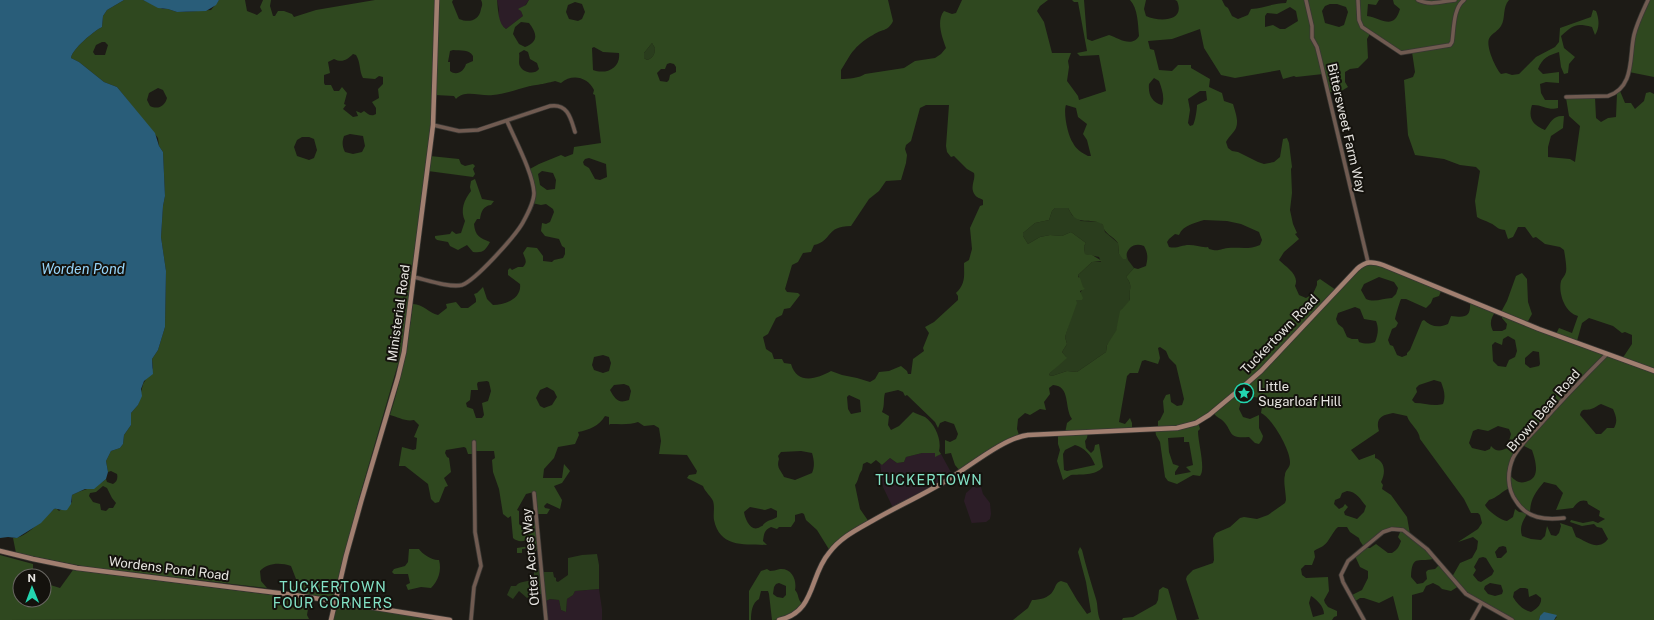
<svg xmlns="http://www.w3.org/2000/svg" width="1654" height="620" font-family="'Public Sans',sans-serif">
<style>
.commercial{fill:#2c1d27}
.green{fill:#2a3d1d}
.forest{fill:#2f481f;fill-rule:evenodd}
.water{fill:#295d79}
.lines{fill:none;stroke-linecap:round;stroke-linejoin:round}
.street-casing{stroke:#393733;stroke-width:5}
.secondary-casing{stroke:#393733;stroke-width:6}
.street{stroke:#705b51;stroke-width:3.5}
.secondary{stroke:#a17f70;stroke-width:4.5}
.labels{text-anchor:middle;stroke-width:4;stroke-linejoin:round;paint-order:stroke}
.street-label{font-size:13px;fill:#e8e6e2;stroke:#14120d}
.poi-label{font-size:13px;fill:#e8e6e2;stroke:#14120d;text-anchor:start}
.water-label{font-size:14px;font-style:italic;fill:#96d4f9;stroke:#14120d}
.neighbourhood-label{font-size:14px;letter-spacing:1px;fill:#83e3c7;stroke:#14120d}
</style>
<rect width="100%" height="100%" fill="#1d1b16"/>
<g class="commercial">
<polygon points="497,0 529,0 521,11 523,16 506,29 502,26 498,18 499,9"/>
<polygon points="922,453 935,453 935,456 941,454 953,476 893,508 883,487 880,463 882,465 890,458 897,463 904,462 906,457"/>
<polygon points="974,486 976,488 981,487 983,494 990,503 991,514 990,519 986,522 972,523 972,524 964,501 966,493"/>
<polygon points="599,589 602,609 602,620 546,620 544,602 550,599 559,600 561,610 566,612 567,599 573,595 575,591"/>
</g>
<g class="green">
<path d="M652 43 655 48C655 54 653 58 647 60L644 58V53Z"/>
<path d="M1055 208H1068L1072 215 1081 221 1100 222 1103 225 1105 232 1118 243 1119 254 1126 259V253L1128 260 1134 268 1126 277C1134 286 1128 289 1130 301L1122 309 1115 336 1107 345 1106 352 1077 372 1067 371 1052 376 1049 375 1050 373 1066 357 1062 352 1067 344 1065 337 1076 300 1082 290 1078 275 1092 262H1101L1099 257 1085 254 1084 246 1086 243 1071 232 1062 236 1050 235 1040 237 1028 244 1023 236V233L1035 223 1049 220 1052 211Z"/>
<path d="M597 554 599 565V589L575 591 573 595 567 599 566 612 561 610 559 600 550 599 544 602 543 594H533L527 598 519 591 513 599 507 595 511 586H516C519 581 526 582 532 580L534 576V570L541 569 542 572H553L554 577 556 578V581L558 582 568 575V558L582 555Z"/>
<polygon points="336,602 453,620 331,620"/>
</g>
<g class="forest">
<path d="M124 0H143L163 9H168L177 12H185L211 10 219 0H245L247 11 257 15 262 11 260 7 263 0H271L270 6 273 16H275L278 11H284L292 14 294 17 316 10 375 0H453L452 2 459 19C469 23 479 21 481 9 482 6 483 4 481 0H497C498 9 498 24 506 29L523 16 521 11 518 9 526 5 529 0H888L893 21C888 32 881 29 873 35 867 38 859 44 855 49 849 55 846 63 841 70V79C848 79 860 78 865 74L904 68 915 61 935 58 941 54 946 48C942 37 936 21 944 11L952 14 956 13 962 0H1048L1040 6 1037 11 1044 22 1052 53H1071L1068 61 1069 67 1067 81 1078 96 1079 100 1106 91 1099 55 1080 56 1077 53 1087 51 1078 2H1074L1072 0H1084L1087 39 1092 41 1109 35C1118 38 1132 48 1139 36 1138 25 1138 8 1130 0H1146L1144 9 1146 16C1159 22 1186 22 1177 1L1175 0H1222L1225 6 1228 8 1232 16 1238 19 1248 15 1251 9C1264 8 1274 3 1286 3L1287 0H1379L1376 5 1368 4 1367 16C1381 18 1394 31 1400 9L1394 4 1393 0H1509C1502 8 1506 18 1501 26 1498 31 1493 33 1490 37 1484 44 1496 69 1501 74L1506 73 1512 75 1519 74 1536 57 1555 47 1559 42 1560 28 1591 17 1593 10 1596 11C1599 18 1600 28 1595 35L1592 27C1575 23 1574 25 1561 36L1564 48 1575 57 1569 64 1568 73 1564 74 1561 67 1559 52C1549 55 1542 58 1538 69L1543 74 1559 72V83L1546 82 1540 84 1541 93 1545 100H1558V108C1549 111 1541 104 1532 105 1528 118 1532 125 1545 130 1551 122 1553 115 1564 116L1563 128 1551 136 1548 147V157L1570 159 1575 162 1580 126 1569 116 1566 98 1595 97 1596 118 1601 122 1608 118 1616 117 1617 93 1620 91 1625 103H1631L1635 109 1644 101 1646 93 1650 92 1654 94V620H1554L1557 617 1540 616 1539 620H1513L1481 604 1459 586 1451 591 1442 589 1439 586 1433 583 1426 586 1423 592 1412 595V620H1399L1393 596 1379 603 1364 598H1360L1354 602 1350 596 1362 590 1368 578V571L1360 567 1355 556 1364 547 1360 541 1359 538 1350 532 1347 527H1338C1332 532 1330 541 1323 546 1320 548 1318 548 1314 551L1315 557 1312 565H1305L1301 569 1302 575 1306 578 1328 577 1329 591 1324 600 1325 603 1328 607 1337 611V616L1334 617 1332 620H1194L1199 619 1186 579 1187 576 1193 570 1213 563 1214 560 1213 538 1216 533 1230 527 1240 518 1244 517 1257 519 1268 515 1285 503 1286 500C1286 493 1283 481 1285 475 1285 470 1290 468 1290 463 1291 451 1272 418 1261 413L1262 407 1258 398 1251 396 1241 402 1239 409 1243 417 1250 419 1259 415V428L1263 436 1262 440 1259 444 1255 443 1249 437C1226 439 1234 431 1222 420 1218 417 1216 417 1213 412L1198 422 1200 429 1198 431C1198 443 1206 469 1200 476L1193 475 1177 484 1168 481 1165 477 1160 442 1156 435 1155 429 1158 428V421L1160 420 1164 412 1163 401 1166 395 1170 394 1171 402 1177 406 1182 405 1184 399 1176 365 1169 358 1166 351 1160 347 1158 348 1160 358 1158 364 1145 360 1142 361 1138 373H1130L1127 376 1119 422 1125 424 1130 418 1132 423V430L1088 432 1087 438 1085 441 1086 448 1091 453 1094 450 1095 445 1099 444 1103 467C1095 476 1081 474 1071 475L1063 480 1057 461 1060 450 1058 444V433H1065L1067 423 1072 419C1064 408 1071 386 1053 385L1049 388 1050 394 1044 402 1046 410 1040 409 1030 415 1025 413 1018 419 1017 429 1019 435 960 471 955 465 951 453 945 454V440L950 442 956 439 958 434 954 424 945 421 940 423 938 428 935 422 907 395 905 396 903 392 898 390 885 393C883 400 885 405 882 412L889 416 888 425 891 430 899 426 913 412C916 414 921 415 925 417 935 424 942 440 939 451L941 454 935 457V453H922L906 457 904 462 897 463 890 458 882 465 876 460 871 464 867 462 863 464 862 470C858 475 859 480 855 485L860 509 869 522 830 551 817 530 806 520 804 514 802 513 795 515V521L791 527H779L777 529 771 527C764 530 764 534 763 541L767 545C744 544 720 548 714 520 713 514 715 507 713 501 711 496 705 492 703 486L687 478 689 475 696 474 697 471 687 455 659 454 661 441 659 428 654 425 644 426 638 422C631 425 619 424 610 424L609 425V417L605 416C599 426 589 430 578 432L579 435 575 444 558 447 554 458 544 469 543 478H562L564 464 570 471 562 483 554 486 562 500 560 509 547 503 544 506 545 508 550 509 547 514H536L534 492 526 494 517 510 519 511V524L526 530 531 524 537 523 539 547 537 548 532 558 530 548 522 549V553H517V548L530 546 529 539C524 542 517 542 513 538L511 516 508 518 503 514 499 489 493 472 492 460 495 458 494 451H474L473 454H468L466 448 464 447 446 450 445 453 447 457 449 458 451 472 444 478 448 486 445 487 439 502 435 503 431 499 428 484 405 466H399V465L402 447 413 450 416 449 417 438 414 437 419 425 414 420C406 422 398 417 390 415 402 378 408 343 413 304 423 304 429 313 438 315L447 308 446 304 456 302 461 308H468L476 302V299L474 294 477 293 483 287 487 299 493 305C505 305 522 299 520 284L508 275V270L510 268 512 270 518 267H523C528 262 525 259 523 253L527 247 537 248 543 256V261L552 262 554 260 563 258 565 254V248L562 246 559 239 545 236 541 231 542 223 546 224 550 222 554 212 553 209 546 204 541 205 532 203 534 191 528 170 539 164 561 155 565 157 573 154 574 147 601 143 595 95 593 94 594 90C588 77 572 73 561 83L555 81C553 82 532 86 530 86 518 89 505 94 493 95 481 97 465 89 456 99L454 96 435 95 430 156 459 159 461 164 465 166 473 164 475 166 473 169 475 174 473 177 428 171 402 350 358 502 335 594 327 597 288 592V588L294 586 296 579 291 566C280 562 267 563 260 571L261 581 267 588 87 567 16 553 13 538 8 537C10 537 12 538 14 538 24 539 47 516 54 509H57L59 511 72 502V495L74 494C86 488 95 489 106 479L107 482 113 484C117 482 118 478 117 474L111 471 108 472 106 461 111 451 120 448 123 444 124 435 131 425V413L138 405 143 384 153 368 152 359 158 350 165 327 166 271 161 237 163 206 165 196 163 152 159 146 158 138 117 87 104 82 79 62 71 58C72 49 94 31 102 27L103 16 107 10ZM575 2 582 4 585 12 582 19 578 21 569 19 566 12 568 5ZM1330 4H1337L1346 7 1348 12 1344 25 1339 27 1325 23 1322 11 1325 6ZM1290 7 1296 11 1298 21 1285 29H1280L1273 25 1265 27V16L1267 13 1277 14ZM521 22 529 23C537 33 539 42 525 47L519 44 513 34 515 27ZM1200 29 1204 48 1221 75 1235 78 1280 70 1283 79 1294 76 1296 77 1323 74 1328 93 1334 91 1338 93 1348 87 1345 82V72L1350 69 1358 68 1368 58 1367 39 1371 32 1402 53 1412 52 1415 72 1413 77 1404 80 1408 135 1415 155 1444 159 1460 165 1476 167 1480 171 1475 201 1477 217C1481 220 1485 220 1490 223 1497 226 1496 229 1505 230L1508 239 1513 237 1518 227H1525L1533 238 1536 237 1545 244 1560 247 1564 250C1565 256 1567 267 1566 272 1565 276 1562 278 1561 281 1558 293 1565 313 1578 316L1572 333 1559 328 1556 334 1527 323 1532 314 1528 302 1527 279 1522 273 1516 276 1507 301 1501 312 1502 318 1507 324 1506 329 1502 331H1493C1489 324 1491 317 1496 311L1470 300C1471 317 1467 318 1451 316L1448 324C1439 328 1431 327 1424 320L1422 321 1410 350 1407 353V355L1402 357 1397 355 1393 346 1390 345 1388 340 1392 329 1396 327 1398 323 1395 319C1396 314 1399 304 1401 299H1406L1426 308 1431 303 1433 298 1439 296 1442 289 1368 261 1336 290 1320 279 1317 281V285L1313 294 1306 298 1299 295 1295 286C1300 275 1286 267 1279 260L1284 252 1299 239 1295 234 1297 233 1293 224 1290 210 1292 193 1291 169 1292 167 1289 143 1287 138 1283 139 1280 157 1274 162 1264 164 1258 162 1238 152 1232 151 1228 148 1226 142C1228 137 1234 133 1236 128 1239 121 1235 111 1233 104L1224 101 1222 93 1209 87 1210 79 1191 68V65H1178L1172 71 1159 70 1154 50 1150 49 1148 41 1172 39ZM102 42H105L108 45 105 55H95L93 52 96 45ZM652 43 655 48C655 54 653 58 647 60L644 58V53ZM594 47 603 52 619 53C621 68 606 75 593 70L592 48ZM453 50C461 51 469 49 473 56V61L466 64C464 72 456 76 450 71V62H448L450 51ZM524 50 528 52 530 59 537 63 539 69C535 75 523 73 520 66 518 63 520 57 519 53ZM353 54 356 55C361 63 359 71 363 78L375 79 379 76 383 77V84L378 89 379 98 372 102 376 108V114C371 117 368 114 364 111L361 113 356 111 358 116 353 117 343 109 346 105 344 104 347 93 342 87 339 91H334L331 85H325L324 83V75L330 73 328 62 334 59C342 63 347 60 353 54ZM670 63 674 64 676 67V72L670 75 669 80 667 82 660 81 657 73 661 69H665L667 64ZM1154 78 1159 81C1162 89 1165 98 1162 105 1152 102 1148 95 1149 84ZM158 88 163 90 167 98C165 106 158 110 150 106L147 100 149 93ZM1200 91H1206L1207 100 1197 105C1197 110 1195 122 1193 125L1190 126 1188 123 1190 110 1188 99ZM926 105H949L946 146 947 152 951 157 954 156 967 169 974 173C976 180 969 187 975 195 977 198 980 198 983 200V205L980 206 970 228 972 249 969 260 964 263C964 275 966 284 956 293L958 296V300L934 322 925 327 929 333 923 348 924 351 913 359 911 374H908L907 371 901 366 889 371 879 372 875 379 870 382 857 378 842 375 831 371C817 379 797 385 791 364L784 363 782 359H774L772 353 766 349 763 337 768 334 776 318 782 315 784 309 790 308 800 295 798 293 787 292 785 289 792 265 798 262 803 253 811 252 814 245C833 241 825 226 851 226L869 199 879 191 886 181 901 180 906 163 907 155 905 149 906 145 911 141 920 108ZM1066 105 1076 108 1078 117 1087 124 1083 134 1087 140 1091 156H1088C1082 153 1076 149 1073 143 1068 136 1063 113 1066 105ZM350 134 363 136 365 146 362 152 353 154 345 152C342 146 342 142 344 136ZM302 137H309L314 139 317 150 314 158 309 160 297 156 294 147 297 140ZM589 158 606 164 607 177 600 180 595 179 589 168 584 165 583 162 585 159ZM542 171 553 173 556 180 555 189 547 190 540 185 538 174ZM1055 208H1068C1070 211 1071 214 1074 217 1082 224 1095 218 1103 225 1103 233 1113 236 1118 243L1119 254 1123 259H1126C1126 248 1134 242 1144 246 1148 253 1148 258 1146 266L1138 269 1134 268 1126 277C1134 286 1128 289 1130 300L1120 311 1116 331 1107 345 1106 352 1077 372 1067 371 1052 376 1049 375 1050 373 1067 358 1062 352 1067 344 1065 337 1068 328 1077 303 1076 300H1082L1083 298 1080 291 1085 289 1083 287 1080 278 1078 277V275L1092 262 1102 261 1092 255 1085 254 1084 246 1086 243 1071 232 1062 236 1050 235 1040 237 1028 244 1023 236V233L1035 223 1049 220 1052 211ZM1204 220 1227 221 1241 224 1259 232 1262 240 1260 245C1249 250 1240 247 1228 248 1219 249 1219 252 1209 249L1208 247C1202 248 1196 245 1189 245 1181 245 1177 249 1169 247L1167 242 1169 239 1175 234 1179 235C1183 225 1195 223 1204 220ZM1379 277 1394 282 1398 288 1396 294 1392 298C1383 298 1375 303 1366 299L1361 290 1364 284ZM1355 307 1360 309 1364 319 1376 321C1379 328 1378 335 1375 342 1369 344 1365 344 1359 342L1358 339H1352L1347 337 1343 328 1338 324 1336 319 1338 313ZM1589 318 1613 326 1622 333 1625 332 1632 335V344L1622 359 1577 341 1582 323ZM1508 336 1515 340 1517 351 1515 357 1509 360 1506 367 1498 366 1493 361 1492 345 1495 342 1502 345 1503 339ZM1533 351 1539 352 1540 364 1539 366 1530 368 1525 364V358ZM603 355 609 357 611 363 609 371 603 373 594 370 592 365 594 357ZM1434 380 1441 382C1444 390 1446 396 1443 404 1433 407 1425 403 1415 403L1412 400 1417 392 1416 388 1419 385ZM487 381 489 382 491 391 488 401 482 403 484 415 482 418H476L473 409 467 407 466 403 470 400 471 390H478L477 384 478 382ZM624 384 629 386 631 391 629 400C618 404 615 399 610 390L614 385ZM547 387 554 391 557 397 552 405 544 408 540 406 536 398 540 390ZM849 395 860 400 861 412 851 414 848 409 847 397ZM1601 404 1613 409C1616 416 1618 421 1614 428H1607L1601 434H1596L1580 415C1582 407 1585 411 1591 409 1595 408 1598 405 1601 404ZM1393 413 1407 416C1410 425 1419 429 1420 439L1464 499 1471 513H1478L1480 515 1482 523 1478 529 1458 542 1473 537 1478 541 1477 549 1472 558 1460 563 1452 577 1440 564 1435 569 1428 570 1426 572 1427 579 1423 583 1417 584 1411 577C1412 552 1420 564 1436 558L1410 534 1407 517 1391 495 1382 489 1383 485 1381 482C1386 473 1385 461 1375 458V454L1359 460 1351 450 1379 431C1375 418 1382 415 1393 413ZM1498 426 1509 429 1511 434 1507 448C1501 451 1496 452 1491 446L1490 449 1485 451 1472 448 1469 443 1473 431 1478 429 1488 431ZM1184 437V442H1189L1193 465 1186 467 1191 472 1175 475V472L1179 466 1173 464 1169 452 1168 438ZM1075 445C1085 448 1091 455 1095 465L1067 471 1064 470 1063 454 1065 450ZM1522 445 1532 450C1535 459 1541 477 1528 481 1525 482 1522 483 1519 482 1515 481 1512 477 1509 475L1518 450ZM801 451 812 453C814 460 815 466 812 473L795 480 784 477C781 470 776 468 779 459L778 456 781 452ZM1544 482 1556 485 1563 493 1556 510 1573 508C1577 503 1580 499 1587 501L1588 504 1600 511 1599 516 1605 519 1598 523 1593 521 1583 523 1571 520 1570 522 1582 526 1594 524 1597 527 1602 528 1608 539C1598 552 1586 541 1576 537L1572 527 1560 523 1561 526 1559 533 1556 536 1551 535 1547 526 1545 536 1541 540 1531 539 1522 536C1519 527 1523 520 1528 513L1530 514C1530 499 1535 493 1544 482ZM103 486 107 488 112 498 116 503 113 508H109L106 511 101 510 100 504 93 502 89 496 90 493 96 492ZM1510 488 1520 506 1528 513 1519 512 1515 509 1513 517 1507 521C1500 520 1488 511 1485 505L1489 500C1497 498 1502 491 1510 488ZM1347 491C1356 491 1361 500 1366 506L1364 512 1357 519 1345 515 1344 512 1348 507 1345 504 1343 507 1339 509 1334 504 1335 500 1340 498 1342 493ZM750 507 765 510 771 508 777 511V517C773 520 768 520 765 523 761 526 765 525 760 527 751 533 745 519 744 512ZM1388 530H1401L1398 537 1401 541C1399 547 1397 550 1392 553H1388L1376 544 1370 548H1365ZM1503 546 1506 547 1507 552 1501 558H1497L1495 552 1499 547ZM1483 557 1486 558 1494 571 1492 575 1481 582 1478 581 1473 575 1476 570 1474 567 1479 558ZM1490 583 1501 585 1503 591 1502 594 1495 596 1488 594 1484 589 1485 586ZM1520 588H1525L1528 589 1529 597 1536 594 1541 598C1542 605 1536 609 1531 612 1523 610 1517 604 1513 597L1514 592ZM1311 596C1316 599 1324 606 1324 614L1313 617 1309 603Z"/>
<polygon points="1647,0 1654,0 1654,77 1629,72 1635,29"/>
<path d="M475 179 482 199 494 201 491 205C483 206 481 212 480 219H477L474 224C475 236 480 238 490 242 485 251 483 253 473 252L467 245 458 250 450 246 448 242 437 240 435 238V236L450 234 452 231 456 234 461 233 465 221C460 210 464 200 471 191L470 187 471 181Z"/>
<path d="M1080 547 1082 550C1086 566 1091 583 1096 599 1098 605 1097 613 1100 620H1013L1028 608 1032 600C1039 600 1049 598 1053 591 1056 587 1055 583 1061 581L1067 583 1077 600 1087 614 1091 612 1086 582 1078 552Z"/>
<path d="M409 549H419C422 554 433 561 439 560 442 571 438 581 431 588L421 587 408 590 406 585 410 583 408 574H394L392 572 394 569 405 566 408 562Z"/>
<polygon points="0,555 33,564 33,572 36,576 20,576 20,600 44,600 44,583 60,588 73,570 312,600 310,606 311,608 308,609 307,615 309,619 0,620"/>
<path d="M767 569 770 571C773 571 776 570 780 569 792 568 797 580 795 590 800 596 796 597 803 605 796 613 783 620 772 620L769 594 768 591H761L759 599C752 603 751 612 751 620H749V591L761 571ZM779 583 786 586V595L783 598 777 597 773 594 774 587 776 584Z"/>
<polygon points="1163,587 1168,589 1177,620 1122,620 1123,618 1133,617 1156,604 1158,600 1159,590"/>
</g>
<g class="water">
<path d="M0 0H124L107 10 103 16 102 27C94 31 72 49 71 58L79 62 104 82 117 87 155 133 159 146 163 152 165 196 163 206 161 237 166 271 165 327 158 350 152 359 153 374 144 381 141 389 142 396 138 405 131 413V425L124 435 123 444 120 448 111 451 106 461 108 472 106 479 94 489H85L74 494 72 495 71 504 67 510C61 511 58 508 54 509L41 523 17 538 8 537 0 538Z"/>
<polygon points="143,0 219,0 216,5 206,11 177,12 168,9 158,8"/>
<polygon points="1544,612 1557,615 1554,620 1539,620 1540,616"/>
</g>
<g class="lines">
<defs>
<g id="street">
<polyline points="1306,0 1312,26 1312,38 1317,47 1320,59 1368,262"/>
<path d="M1358 0 1359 20 1362 27 1401 53 1450 45 1452 42C1454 30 1453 8 1464 0"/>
<path d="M1418 0C1430 6 1443 1 1455 0"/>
<path d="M1566 97 1608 96C1635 87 1629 57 1634 35 1637 23 1643 11 1648 0"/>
<path d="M433 125 459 131 478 130 550 106C568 103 571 119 575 132"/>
<path d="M414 277C427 280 450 288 462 285 476 280 514 237 522 224 527 215 534 203 534 193 533 173 515 140 507 121"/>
<polyline points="534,493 546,620"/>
<path d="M1564 518C1546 520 1527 519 1516 501 1507 489 1507 472 1513 458 1519 446 1529 437 1538 427 1560 402 1583 378 1607 354"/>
<polyline points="471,620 474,587 481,566 475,532 474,442"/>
<polyline points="1364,620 1343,582 1341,575 1348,561 1383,532 1392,529 1403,530 1427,549 1466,594 1512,620"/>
<polyline points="1472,620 1481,604"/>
</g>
<g id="secondary">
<polyline points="0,551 33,559 77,568 295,595 450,620"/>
<polyline points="331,620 346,556 361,502 398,377 404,352 433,125 437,0"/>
<path d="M779 620C816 612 809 576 829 553 840 538 856 530 872 521 896 507 921 496 944 482 968 468 1003 438 1028 435L1177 428 1196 423 1209 415 1245 385 1261 371 1357 269C1366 261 1372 261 1383 265L1539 329 1654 371"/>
</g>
</defs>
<use href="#street" class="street-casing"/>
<use href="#secondary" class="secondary-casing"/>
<use href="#street" class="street"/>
<use href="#secondary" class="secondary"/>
</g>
<defs>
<symbol id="sight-ring" viewBox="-11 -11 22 22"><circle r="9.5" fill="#14120d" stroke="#23d5af" stroke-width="1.5"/><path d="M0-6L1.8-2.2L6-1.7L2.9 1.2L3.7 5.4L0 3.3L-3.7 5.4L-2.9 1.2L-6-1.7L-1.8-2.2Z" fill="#23d5af"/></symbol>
</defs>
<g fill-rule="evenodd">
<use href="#sight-ring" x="1233" y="382" width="22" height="22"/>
</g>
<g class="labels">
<g class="street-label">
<text transform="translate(1347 128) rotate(77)" y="5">Bittersweet Farm Way</text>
<text transform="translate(398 313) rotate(-82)" y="5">Ministerial Road</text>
<text transform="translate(1279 334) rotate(-46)" y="5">Tuckertown Road</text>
<text transform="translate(1543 410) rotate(-49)" y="5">Brown Bear Road</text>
<text transform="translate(530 557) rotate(-95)" y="5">Otter Acres Way</text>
<text transform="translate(169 568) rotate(7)" y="5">Wordens Pond Road</text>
</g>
<g class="poi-label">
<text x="1258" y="391">Little<tspan x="1258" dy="15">Sugarloaf Hill</tspan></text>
</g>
<g class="water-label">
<text x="83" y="274">Worden Pond</text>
</g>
<g class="neighbourhood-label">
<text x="929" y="485">TUCKERTOWN</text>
<text x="333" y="592">TUCKERTOWN<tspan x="333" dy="16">FOUR CORNERS</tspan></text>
</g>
</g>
<g transform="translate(32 588) rotate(359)"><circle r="19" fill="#14120d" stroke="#696762"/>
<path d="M0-3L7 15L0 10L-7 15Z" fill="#23d5af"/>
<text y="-6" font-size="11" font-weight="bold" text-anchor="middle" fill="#e8e6e2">N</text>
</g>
</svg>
